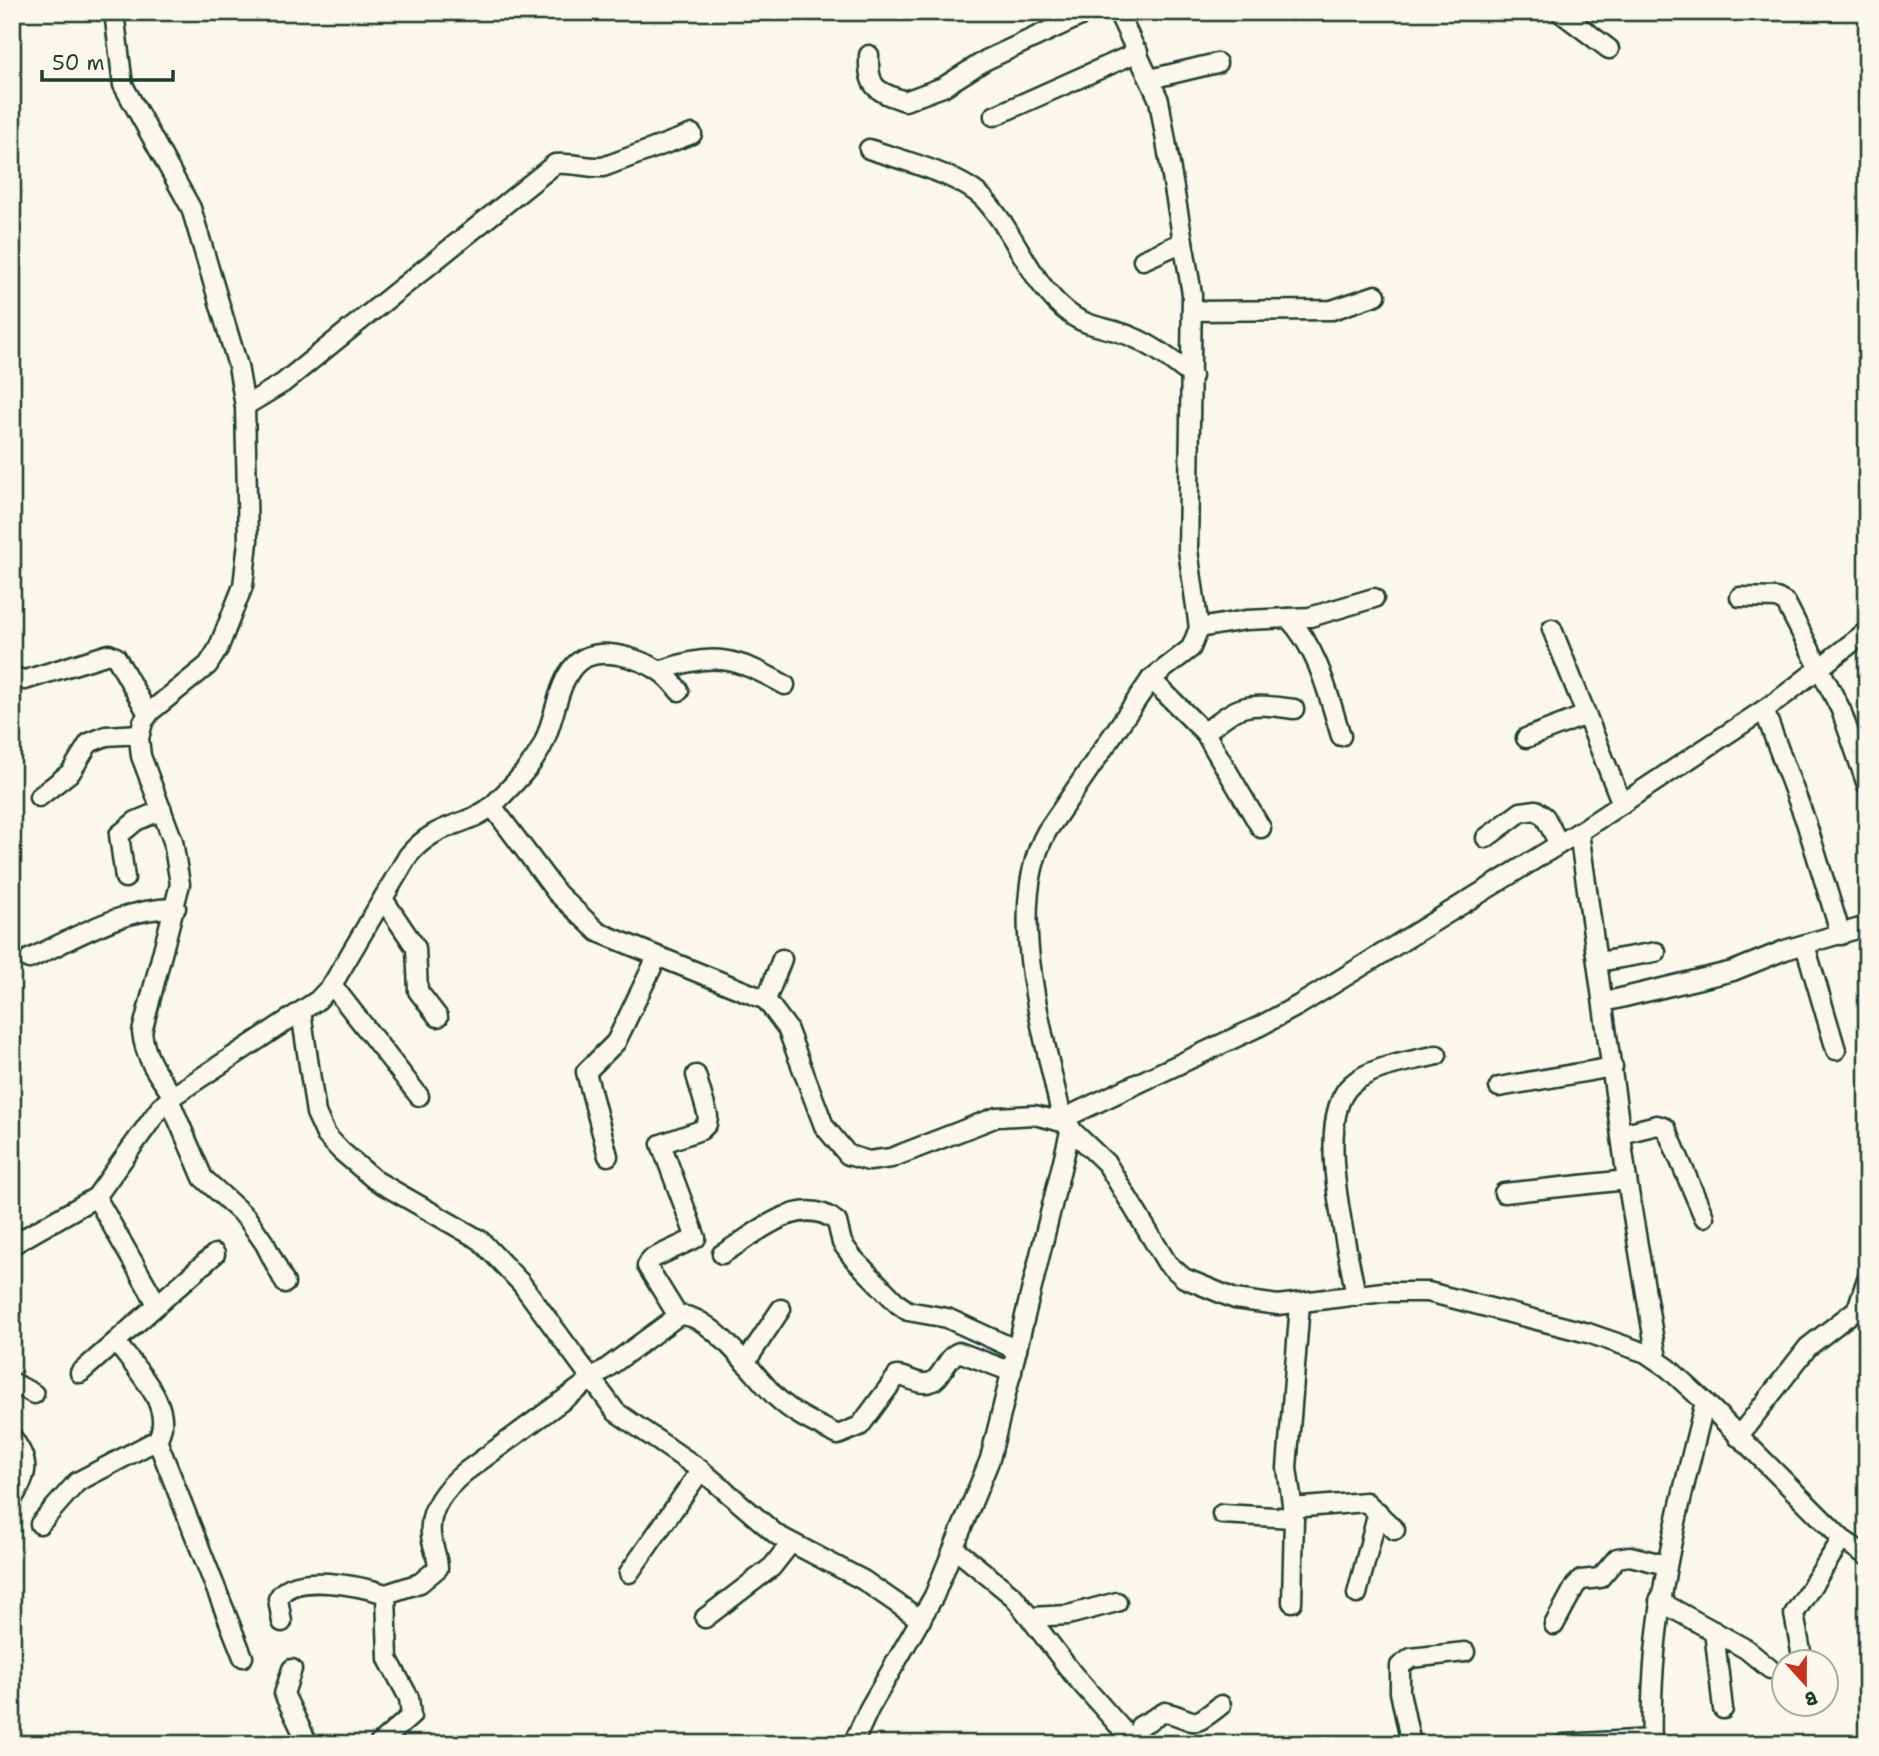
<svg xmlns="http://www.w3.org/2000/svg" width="1879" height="1756" font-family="'Shantell Sans',sans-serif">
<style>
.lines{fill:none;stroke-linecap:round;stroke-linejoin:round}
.minor-casing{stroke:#1f3d34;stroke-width:23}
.minor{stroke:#fbf7ec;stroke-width:18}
</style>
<rect width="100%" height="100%" fill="#fbf7ec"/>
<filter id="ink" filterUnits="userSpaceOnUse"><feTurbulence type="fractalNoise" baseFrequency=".0143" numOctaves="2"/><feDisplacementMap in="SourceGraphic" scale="14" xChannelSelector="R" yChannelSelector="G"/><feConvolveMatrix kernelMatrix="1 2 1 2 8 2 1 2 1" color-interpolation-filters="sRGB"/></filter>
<g filter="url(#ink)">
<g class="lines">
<defs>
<g id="minor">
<path d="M114 12 123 85 191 208 238 366 245 406 248 542 243 586 218 649 208 665 151 711 143 722 139 738 141 756 173 841 180 884 142 1032C145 1058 157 1074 173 1096"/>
<polyline points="1560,12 1609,49"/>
<path d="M869 55C868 88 875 91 905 101L943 87 986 60 1089 12"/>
<polyline points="1150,79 1217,63"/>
<polyline points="994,116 1138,52"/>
<path d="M869 149C901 160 962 175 985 200 1017 235 1031 285 1070 314 1087 327 1111 328 1130 336 1153 345 1173 361 1192 376"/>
<polyline points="1143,260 1183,242"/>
<polyline points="1193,311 1332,310 1376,295"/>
<path d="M245 406 283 383 555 164C572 162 586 168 603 167L692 134"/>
<polyline points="1740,597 1777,598 1786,603 1841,710 1867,785"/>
<path d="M1288 618C1319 650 1328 695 1341 736"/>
<polyline points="1199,628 1246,620 1310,617 1374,598"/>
<polyline points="1552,629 1622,804"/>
<path d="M660 671C713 651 737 658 785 685"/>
<polyline points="12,677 25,680 109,654 116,657 148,714"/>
<polyline points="1151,679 1205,733 1261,828"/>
<polyline points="1764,710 1806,822 1841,935"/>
<path d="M1205 733C1240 702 1249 703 1294 709"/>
<polyline points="1526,738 1586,715"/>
<polyline points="39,797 71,772 89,743 106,736 140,734"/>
<polyline points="492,806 557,893 598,932 766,1000 787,1028 824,1126 848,1155 869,1161 891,1158 997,1117 1034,1115 1063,1122 1107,1164 1167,1263 1184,1278 1235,1299 1278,1305 1383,1292 1428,1292 1588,1333 1646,1353 1668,1368 1705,1402 1842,1539 1867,1556"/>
<polyline points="1579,832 1627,1180 1657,1359"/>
<polyline points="1486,838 1521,812 1536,810 1545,817 1559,844"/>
<polyline points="125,878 119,835 136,821 162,810"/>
<polyline points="383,899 416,948 418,991 438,1017"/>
<polyline points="1805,945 1836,1050"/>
<path d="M29 959C77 937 122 908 176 908"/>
<polyline points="1598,962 1656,952"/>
<polyline points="332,985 419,1096"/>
<polyline points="766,1000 782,959"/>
<polyline points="1604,1002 1733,971 1785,950 1867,926"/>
<polyline points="301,1012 316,1113 326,1135 341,1151 375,1180 480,1240 521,1283 616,1412 701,1470 777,1535 863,1580 921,1620"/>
<polyline points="1499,1087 1613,1067"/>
<polyline points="169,1099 203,1178 247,1218 265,1244 285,1283"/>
<path d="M1062 1119C1045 1035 1003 909 1047 831L1151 679 1191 648 1199 628 1188 550 1192 294 1159 100 1118 12"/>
<polyline points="1058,1121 1260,1026 1299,1005 1579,832 1777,701 1867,631"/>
<polyline points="1621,1134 1657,1125 1666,1128 1704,1217"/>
<polyline points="608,1156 586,1072 616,1042 657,957"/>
<polyline points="1504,1193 1627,1180"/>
<polyline points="96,1197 157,1304"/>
<path d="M12 1245 96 1197 160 1108 173 1096 318 1000 332 985 408 856C437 820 468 828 494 804 511 787 535 764 544 742 563 697 559 639 627 657 649 663 666 672 679 691"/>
<path d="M722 1254C755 1235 801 1191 837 1222L842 1243 853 1258 898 1304 908 1311 947 1318 1017 1350"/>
<path d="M1356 1296C1348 1248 1312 1118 1352 1084 1374 1065 1410 1062 1437 1055"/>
<polyline points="678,1316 647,1266 651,1259 696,1238 661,1144 701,1130 707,1124 708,1116 696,1075"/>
<polyline points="745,1363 781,1309"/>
<polyline points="80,1373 215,1254"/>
<polyline points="12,1382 34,1394"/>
<path d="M12 1437C29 1462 30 1471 13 1498"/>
<polyline points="1738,1437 1808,1347 1857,1309 1867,1279"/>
<polyline points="157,1440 243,1657"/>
<polyline points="1292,1508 1366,1502 1395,1530"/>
<polyline points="1222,1514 1294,1518"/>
<path d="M40 1524 77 1482 157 1440C177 1407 134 1368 116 1342"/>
<polyline points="955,1549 1014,1597 1073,1674 1135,1744"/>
<polyline points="629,1573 701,1470"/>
<polyline points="1357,1594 1378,1512"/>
<polyline points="1659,1601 1746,1649 1770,1669"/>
<polyline points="1292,1602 1294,1518 1287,1468 1300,1304"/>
<polyline points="1031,1617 1068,1615 1117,1602"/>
<polyline points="705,1618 772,1567 790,1544"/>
<path d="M282 1622 278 1599C291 1570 363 1587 386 1594"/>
<polyline points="1554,1625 1575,1586 1581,1580 1600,1578 1617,1558 1630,1556 1666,1565"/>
<polyline points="1714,1631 1723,1709"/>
<polyline points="1803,1662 1794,1614 1842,1539"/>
<polyline points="292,1669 284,1694 308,1744"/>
<path d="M1140 1726 1165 1712C1198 1720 1189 1731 1221 1705"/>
<path d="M379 1744 411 1716 409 1698 388 1659 386 1594 420 1583 438 1568C438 1556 432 1546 431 1535 428 1508 446 1488 465 1472L678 1316C709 1310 756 1378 777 1398 795 1415 816 1424 838 1435L860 1426 897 1376C907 1376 916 1384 926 1383 942 1383 945 1357 959 1352L1012 1372"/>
<polyline points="853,1744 869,1709 934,1596 990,1459 1071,1128"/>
<polyline points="1411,1744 1400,1692 1400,1666 1411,1658 1465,1652"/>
<polyline points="1564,1744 1651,1739"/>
<path d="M1652 1744C1648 1627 1676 1515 1705 1402"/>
</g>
</defs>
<use href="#minor" class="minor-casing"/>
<use href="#minor" class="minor"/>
</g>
</g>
<rect width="1879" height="1756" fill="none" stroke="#fbf7ec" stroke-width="42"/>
<rect x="21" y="21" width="1837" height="1714" fill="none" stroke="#1f3d34" stroke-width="2.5" filter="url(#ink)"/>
<g transform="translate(1805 1683) rotate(159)"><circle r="33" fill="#fbf7ec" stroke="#a3ada2" stroke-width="2"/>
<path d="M0-5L12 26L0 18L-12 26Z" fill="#c8321e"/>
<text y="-10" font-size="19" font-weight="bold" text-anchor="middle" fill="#1f3d34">B</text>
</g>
<path d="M42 70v10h131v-10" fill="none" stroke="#1f3d34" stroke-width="3.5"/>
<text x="52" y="70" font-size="21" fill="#1f3d34" stroke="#fbf7ec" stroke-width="5" paint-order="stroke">50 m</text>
</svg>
